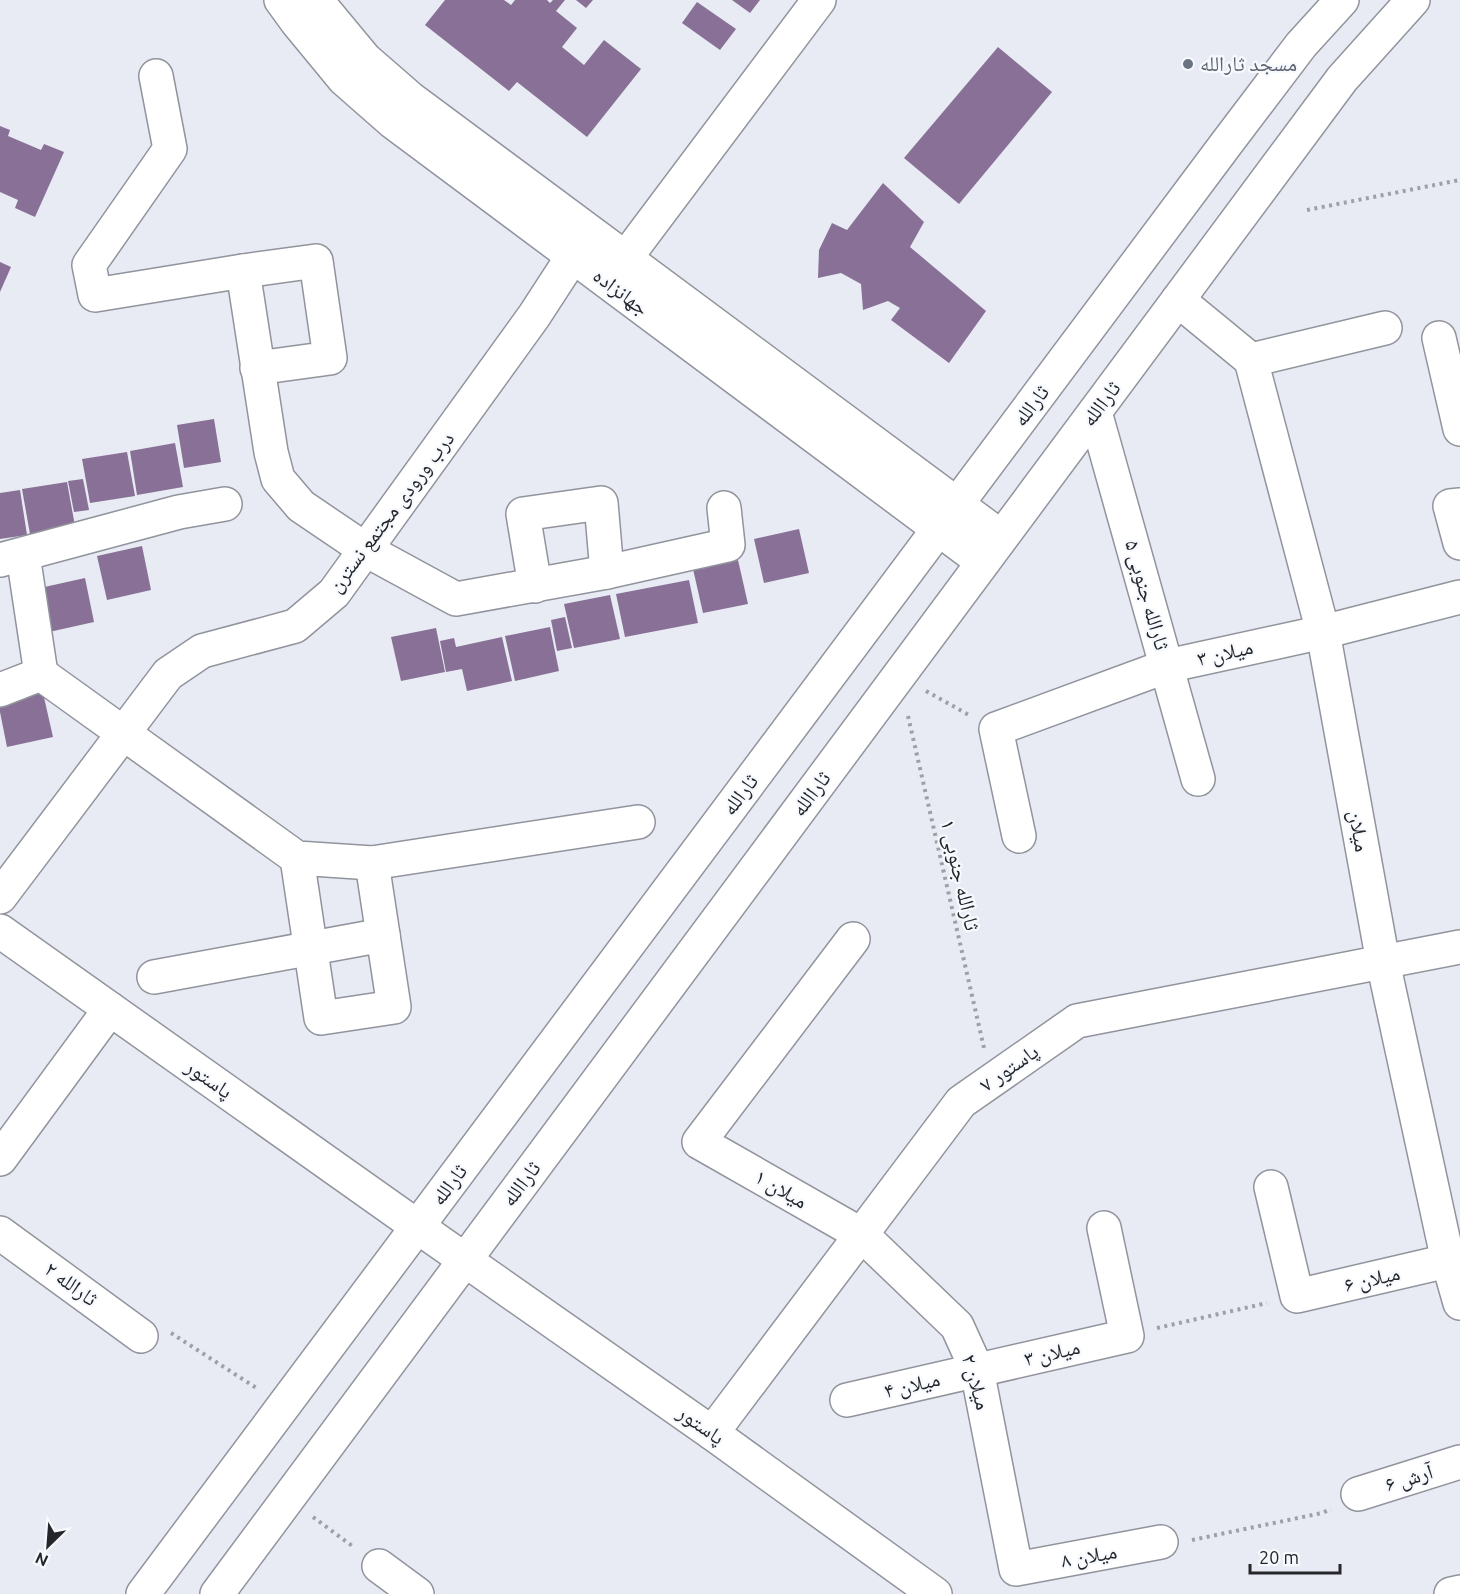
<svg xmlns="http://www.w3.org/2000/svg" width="1460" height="1594" font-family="Ubuntu,'Noto Naskh Arabic',sans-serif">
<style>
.building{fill:#887096}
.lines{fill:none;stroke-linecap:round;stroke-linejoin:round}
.minor-casing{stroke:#91949c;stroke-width:36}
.major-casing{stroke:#91949c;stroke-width:36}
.path{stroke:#9ea0a7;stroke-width:4;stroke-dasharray:3 4.5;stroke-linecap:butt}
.minor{stroke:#fff;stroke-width:33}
.major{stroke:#fff;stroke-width:33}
.worship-dot{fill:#6b7280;stroke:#f6f9fe;stroke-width:2}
.labels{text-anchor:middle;stroke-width:4.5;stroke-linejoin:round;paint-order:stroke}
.worship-label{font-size:21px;fill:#5b616d;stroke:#f6f9fe;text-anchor:start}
.street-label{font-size:21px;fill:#252629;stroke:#f6f9fe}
</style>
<rect width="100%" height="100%" fill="#e8ebf4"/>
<g class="building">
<polygon points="445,0 504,0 511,5 515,0 547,0 550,3 553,0 565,0 556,11 577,28 562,47 584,65 604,40 641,69 587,137 517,82 509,91 425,25"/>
<polygon points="576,0 593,0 586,8"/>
<polygon points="732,0 760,0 750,13"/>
<polygon points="697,2 736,29 720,50 682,23"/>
<polygon points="998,47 1052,92 959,204 904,158"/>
<polygon points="0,126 10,130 8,136 41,150 44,144 64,152 35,217 15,208 18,200 0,192"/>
<polygon points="883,183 924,222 910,247 986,311 949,363 891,320 900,308 888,301 863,310 861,284 841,273 818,278 819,250 832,223 847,230"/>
<polygon points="0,262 11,267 0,292"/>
<polygon points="214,419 221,462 184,468 177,425"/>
<polygon points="175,443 183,487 137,495 130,451"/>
<polygon points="127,452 135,496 90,503 82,459"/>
<polygon points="83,479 89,510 74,512 68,481"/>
<polygon points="67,482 75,526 30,534 22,489"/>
<polygon points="20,490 27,535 0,539 0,493"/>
<polygon points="799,529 809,573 764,583 754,539"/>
<polygon points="142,546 151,590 107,600 97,556"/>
<polygon points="738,560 748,604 703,613 693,569"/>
<polygon points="85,578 94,622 49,632 40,588"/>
<polygon points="689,580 698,623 625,637 616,594"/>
<polygon points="610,595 620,639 574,648 564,604"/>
<polygon points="565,617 572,648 557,651 551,620"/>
<polygon points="550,627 559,671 515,681 505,636"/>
<polygon points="436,628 445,672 401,681 391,637"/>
<polygon points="502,637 512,681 467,691 462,669 446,672 440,641 454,638 456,647"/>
<polygon points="43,693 53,737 7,747 0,712 0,702"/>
</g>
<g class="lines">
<defs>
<g id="minor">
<polyline points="281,0 297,22 344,79 393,122 983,562"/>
<polyline points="316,0 365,59 411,99 1001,537"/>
<polyline points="156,76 170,149 89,265 95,295 243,271 271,452 278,479 301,506 366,550 456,599 607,572 728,545 724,508"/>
<polyline points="243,271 316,261 330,358 257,368"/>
<polyline points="612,276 819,0"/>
<polyline points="1178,300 1251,360"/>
<polyline points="1439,338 1460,429"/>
<polyline points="1251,360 1323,632 1383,962 1448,1261 1460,1303"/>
<polyline points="1251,360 1385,328"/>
<polyline points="1095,412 1198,779"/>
<polyline points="1460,505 1450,506 1460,543"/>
<polyline points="23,555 41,674"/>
<polyline points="0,560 179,512 225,504"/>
<polyline points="535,586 523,514 601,503 607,572"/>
<polyline points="0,690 41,674 297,858 372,863 638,822"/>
<polyline points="1019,836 996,729 1167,666 1323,632 1460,597"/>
<polyline points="297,858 321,1018 394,1007 372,863"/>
<polyline points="0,897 168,674 202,651 295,626 334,593 534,316 573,256"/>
<polyline points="0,931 418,1227"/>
<polyline points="853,939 699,1142 862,1235 957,1326 977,1370 1016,1569 1161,1542"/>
<polyline points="154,977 383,935"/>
<polyline points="0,1159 110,1009"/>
<polyline points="1271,1187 1297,1296 1460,1258"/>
<polyline points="0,1233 141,1336"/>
<polyline points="465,1260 712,1433 935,1594"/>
<polyline points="847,1400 1127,1336 1104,1228"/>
<polyline points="712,1433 961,1102 1077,1021 1460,947"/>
<polyline points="1358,1494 1460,1462"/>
<polyline points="379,1566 417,1594"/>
<polyline points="1451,1594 1460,1592"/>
</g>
<g id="major">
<polyline points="418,1227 465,1260"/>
<polyline points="143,1594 1226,144 1301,45 1342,0"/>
<polyline points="217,1594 1342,79 1413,0"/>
</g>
</defs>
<use href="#minor" class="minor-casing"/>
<use href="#major" class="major-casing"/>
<g class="path">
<polyline points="1307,210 1460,180"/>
<polyline points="926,691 969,715"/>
<polyline points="908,716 984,1048"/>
<polyline points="1157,1328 1267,1303"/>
<polyline points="171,1333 258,1389"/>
<polyline points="313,1517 355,1548"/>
<polyline points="1192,1540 1322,1513 1331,1509"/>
</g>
<use href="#minor" class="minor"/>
<use href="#major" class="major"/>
</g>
<circle class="worship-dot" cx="1188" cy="64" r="6"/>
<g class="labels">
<g class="worship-label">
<text x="1200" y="71">مسجد ثارالله</text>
</g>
<g class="street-label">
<text transform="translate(621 292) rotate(37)" y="7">جهانزاده</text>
<text transform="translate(1101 404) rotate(-53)" y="7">ثاراالله</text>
<text transform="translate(1031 406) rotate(-53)" y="7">ثارالله</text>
<text transform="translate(391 512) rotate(-53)" y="7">درب ورودی مجتمع نسترن</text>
<text transform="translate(1147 595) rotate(74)" y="7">ثارالله جنوبی ۵</text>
<text transform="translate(1225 653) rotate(-13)" y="7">میلان ۳</text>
<text transform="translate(811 794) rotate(-53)" y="7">ثاراالله</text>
<text transform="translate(740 795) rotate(-53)" y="7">ثارالله</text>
<text transform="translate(1359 831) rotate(80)" y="7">میلان</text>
<text transform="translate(960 875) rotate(77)" y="7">ثارالله جنوبی ۱</text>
<text transform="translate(1009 1068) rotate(-35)" y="7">پاستور ۷</text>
<text transform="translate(209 1079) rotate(35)" y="7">پاستور</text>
<text transform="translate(521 1184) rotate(-53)" y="7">ثاراالله</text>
<text transform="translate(449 1185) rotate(-53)" y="7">ثارالله</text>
<text transform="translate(781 1189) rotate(30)" y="7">میلان ۱</text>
<text transform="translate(1372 1279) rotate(-13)" y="7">میلان ۶</text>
<text transform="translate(71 1284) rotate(36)" y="7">ثارالله ۲</text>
<text transform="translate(1052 1353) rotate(-13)" y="7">میلان ۳</text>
<text transform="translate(976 1382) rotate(74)" y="7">میلان ۲</text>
<text transform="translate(912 1385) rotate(-13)" y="7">میلان ۴</text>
<text transform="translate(701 1425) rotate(35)" y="7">پاستور</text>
<text transform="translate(1409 1478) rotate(-17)" y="7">آرش ۶</text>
<text transform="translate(1089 1556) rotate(-10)" y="7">میلان ۸</text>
</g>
</g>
<g transform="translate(48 1546) rotate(205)" stroke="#f6f9fe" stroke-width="4.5" paint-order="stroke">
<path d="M0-4.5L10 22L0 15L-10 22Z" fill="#252629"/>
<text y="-9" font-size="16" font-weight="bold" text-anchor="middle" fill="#252629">N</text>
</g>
<path d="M1250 1564v9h90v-9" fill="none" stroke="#252629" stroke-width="3"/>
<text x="1259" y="1564" font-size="18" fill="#252629" stroke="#f6f9fe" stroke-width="4.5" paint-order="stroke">20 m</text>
</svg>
